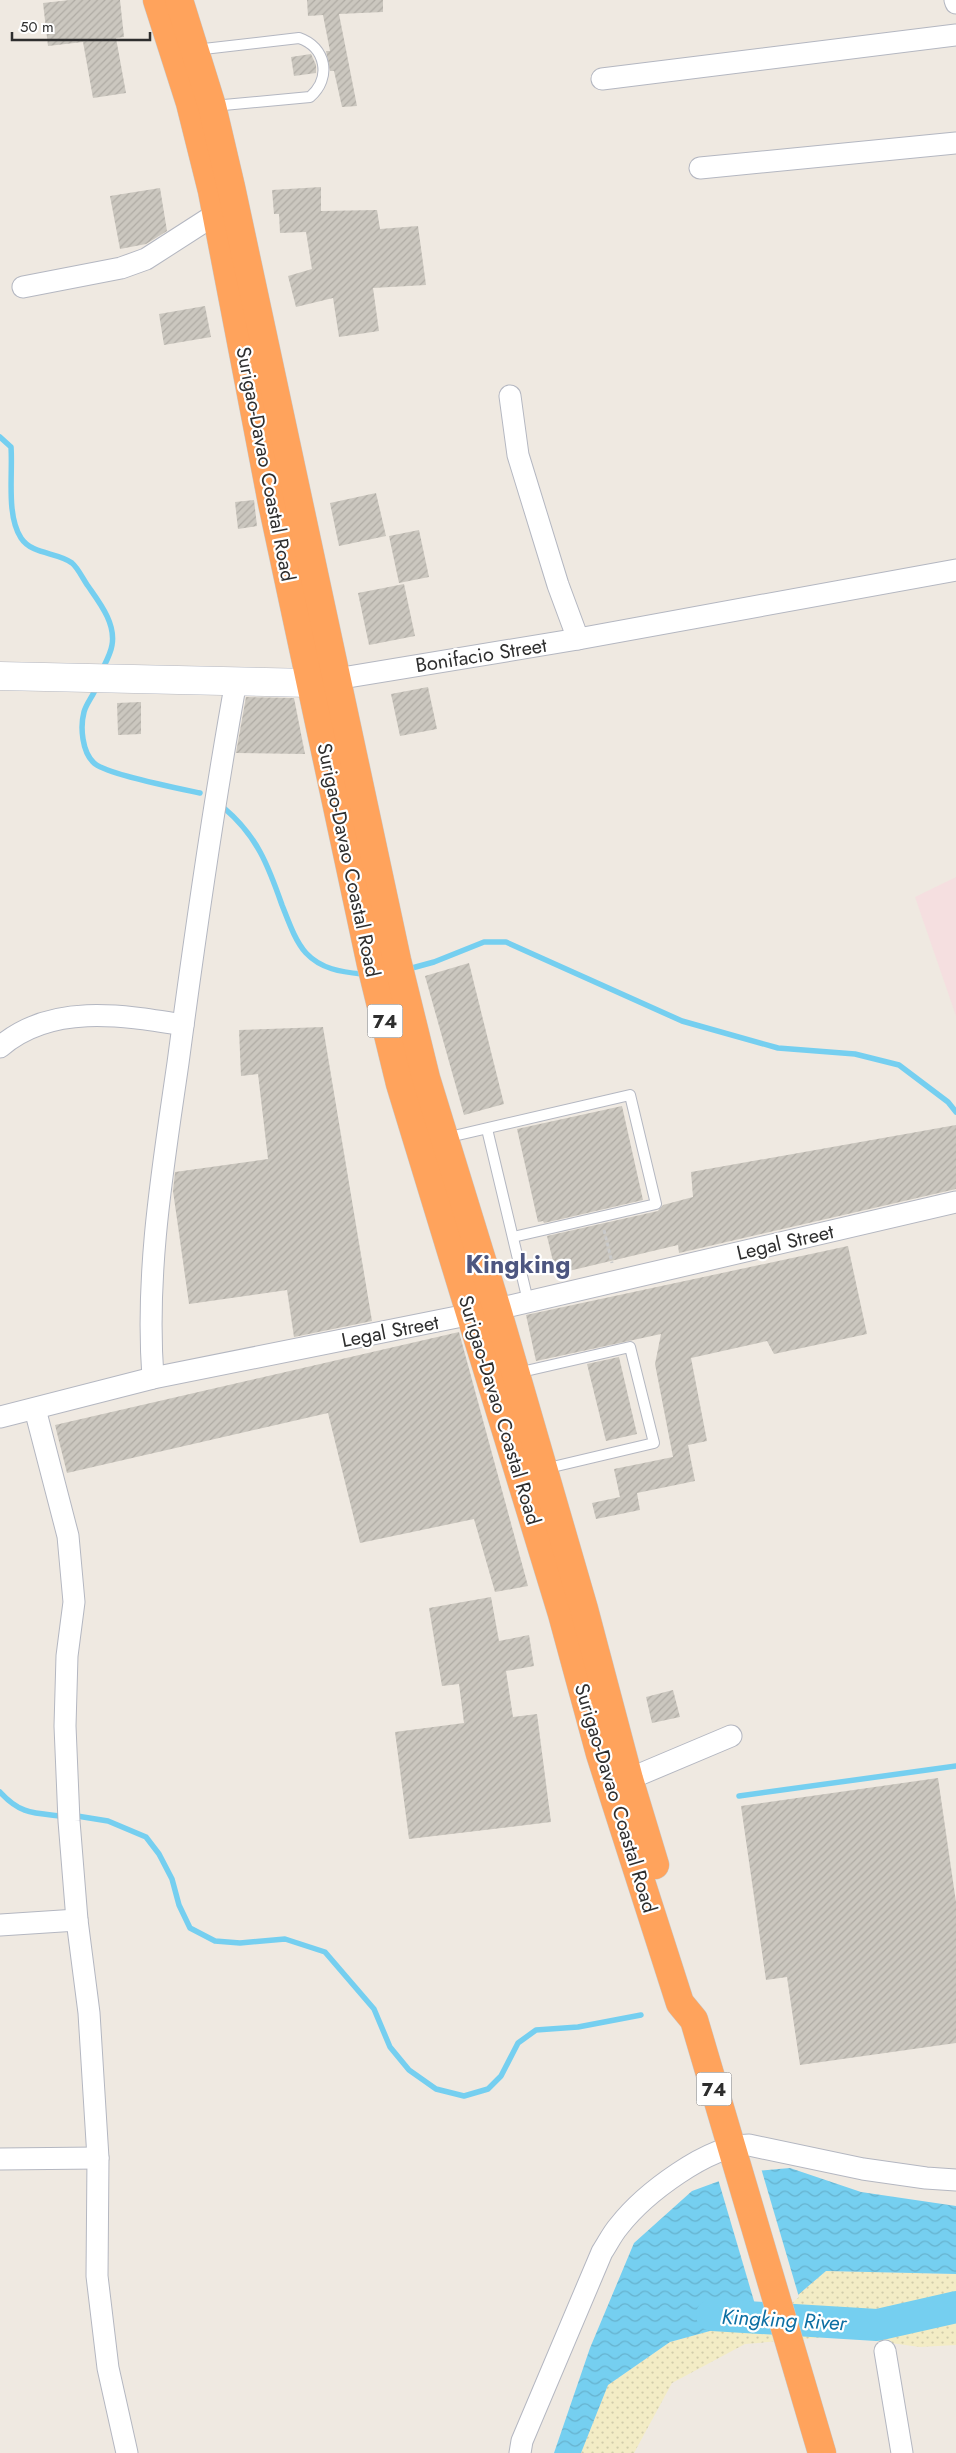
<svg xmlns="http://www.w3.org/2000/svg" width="956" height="2453" font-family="Jost,sans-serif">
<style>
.medical{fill:#f5dfe0}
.sand{fill:url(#sand-dots)}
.water{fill:url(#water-waves)}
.pier{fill:#efe9e1}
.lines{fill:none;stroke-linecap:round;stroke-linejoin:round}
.stream{stroke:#75cff0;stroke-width:5.5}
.river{stroke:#75cff0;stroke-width:32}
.building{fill:url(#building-hatch)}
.lane-casing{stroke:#b4b7c1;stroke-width:12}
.street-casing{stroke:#b4b7c1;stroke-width:23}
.secondary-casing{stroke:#b4b7c1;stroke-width:29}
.highway-casing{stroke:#c9c9c9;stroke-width:29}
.path{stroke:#c9c9c9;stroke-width:3;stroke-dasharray:4 2.5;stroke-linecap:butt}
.lane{stroke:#fff;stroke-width:10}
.street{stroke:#fff;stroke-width:21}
.secondary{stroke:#fff;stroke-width:28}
.highway{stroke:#ffa35c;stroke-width:28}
.labels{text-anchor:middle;stroke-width:4.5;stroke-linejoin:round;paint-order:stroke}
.shield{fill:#fff;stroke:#6d6d6d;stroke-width:1}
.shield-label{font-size:19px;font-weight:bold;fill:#2e2e2e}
.street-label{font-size:20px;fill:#2e2e2e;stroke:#fff}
.water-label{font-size:21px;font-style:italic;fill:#0d6fa3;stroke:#fff}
.district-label{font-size:25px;font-weight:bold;fill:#4d5680;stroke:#fff}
</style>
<defs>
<pattern id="sand-dots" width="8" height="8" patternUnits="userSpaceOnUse" patternTransform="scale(1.25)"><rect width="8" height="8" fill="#f3ecc5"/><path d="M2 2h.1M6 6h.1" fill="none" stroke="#d1cbaa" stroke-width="1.8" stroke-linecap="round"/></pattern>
<pattern id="water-waves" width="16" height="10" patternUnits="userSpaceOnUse" patternTransform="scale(1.25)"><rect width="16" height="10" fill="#75cff0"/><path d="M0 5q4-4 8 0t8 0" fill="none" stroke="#66b2ce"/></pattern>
<pattern id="building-hatch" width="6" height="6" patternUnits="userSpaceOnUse" patternTransform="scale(1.25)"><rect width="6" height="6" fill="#cbc7bf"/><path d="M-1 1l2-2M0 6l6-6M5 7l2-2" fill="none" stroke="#afaba4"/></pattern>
</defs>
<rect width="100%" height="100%" fill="#efe9e1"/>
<polygon class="medical" points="956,877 956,1016 915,897"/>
<polygon class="sand" points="826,2271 956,2274 956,2345 920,2347 839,2336 745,2344 672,2383 634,2453 581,2453 608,2385 670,2342 739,2323 785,2306"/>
<polygon class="water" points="790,2168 861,2192 956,2206 956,2274 826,2271 785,2306 739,2323 670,2342 608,2385 581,2453 554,2453 590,2348 634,2243 692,2191 744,2172"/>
<polygon class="pier" points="761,2168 799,2297 786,2308 759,2318 718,2179 743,2170"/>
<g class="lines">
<g class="stream">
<path d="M0 437 11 447C13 474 6 515 21 538 32 555 58 552 72 563 78 568 83 579 88 586 99 602 116 623 112 645 111 652 107 660 104 666"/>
<path d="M96 688C93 696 86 704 84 712 80 727 82 752 94 763 105 774 181 789 200 793"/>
<path d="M224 808C257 836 268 865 282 905 288 920 295 941 306 953 321 969 341 972 362 974"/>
<polyline points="412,968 434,962 484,942 506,942 682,1021 778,1048 855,1054 899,1065 948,1102 956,1112"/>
<path d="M0 1792C20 1814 33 1813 61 1816"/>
<polyline points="739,1796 956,1766"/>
<polyline points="77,1816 108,1821 146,1837 159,1854 172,1879 179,1905 190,1928 215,1941 240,1943 285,1939 325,1952 374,2009 390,2047 409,2070 436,2089 464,2096 488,2089 501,2076 518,2043 536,2030 578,2027 641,2015"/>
</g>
<polyline class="river" points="712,2315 877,2325 956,2307"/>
</g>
<g class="building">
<polygon points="70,0 120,0 124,37 116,38 126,93 93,98 83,42 48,46 43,3"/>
<polygon points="307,0 383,0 383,12 339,14 357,106 342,107 334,71 330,71 326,51 330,51 323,15 308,16"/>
<polygon points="311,54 316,65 316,73 294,76 291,57"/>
<polygon points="321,187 321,211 377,210 380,229 418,226 426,285 373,288 379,331 339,337 333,298 296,307 288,276 312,269 306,232 280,233 279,214 274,214 272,190"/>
<polygon points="160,188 167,231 146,244 120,249 110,196"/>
<polygon points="205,306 211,337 164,345 159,314"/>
<polygon points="376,493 386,536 339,546 330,503"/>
<polygon points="254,500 257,526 238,529 235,502"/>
<polygon points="419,530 429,577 399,583 389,536"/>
<polygon points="404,584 415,636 369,645 358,593"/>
<polygon points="428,687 437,729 400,736 391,694"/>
<polygon points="246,697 294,698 305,754 236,753"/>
<polygon points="141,702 141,734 118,735 117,703"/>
<polygon points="469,963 504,1104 464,1115 425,976"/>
<polygon points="323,1027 372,1321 294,1337 287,1290 189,1304 173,1191 175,1172 268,1159 258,1074 241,1076 239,1030"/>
<polygon points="622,1106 643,1200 544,1223 543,1221 538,1222 517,1129"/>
<polygon points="956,1125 956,1189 679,1253 678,1245 556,1274 547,1236 658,1211 663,1205 693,1197 691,1172"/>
<polygon points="848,1246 867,1334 774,1354 767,1341 691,1358 707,1441 688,1445 695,1481 637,1493 640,1510 596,1519 592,1503 620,1497 614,1469 673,1457 655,1364 661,1334 536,1361 526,1315"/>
<polygon points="459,1332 528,1586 495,1592 474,1519 360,1543 328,1413 67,1473 55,1425"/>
<polygon points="619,1357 637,1434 606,1441 587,1364"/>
<polygon points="491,1597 499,1641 529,1635 534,1666 506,1671 513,1717 537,1714 551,1822 409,1839 395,1732 464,1723 459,1684 442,1686 429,1608"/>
<polygon points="673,1690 680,1717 652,1723 646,1697"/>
<polygon points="938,1778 956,1902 956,2043 800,2065 787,1977 766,1980 741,1806"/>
</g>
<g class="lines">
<defs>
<g id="lane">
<path d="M195 50 299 38C326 47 332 78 310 97L213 106"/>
<polyline points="487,1129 528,1301"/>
<polyline points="445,1138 630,1095 656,1204 513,1237"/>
<polyline points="517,1373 630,1347 654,1443 544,1469"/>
</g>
<g id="street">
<polyline points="955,0 956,3"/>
<polyline points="602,79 956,35"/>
<polyline points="700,168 956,143"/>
<polyline points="23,287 121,268 146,259 216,214"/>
<polyline points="510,396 518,455 558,585 578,639"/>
<polyline points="336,679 578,639 956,570"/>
<path d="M0 1047C51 1003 122 1015 183 1025"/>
<path d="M153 1378C145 1272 163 1167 178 1063 195 935 213 808 236 681"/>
<polyline points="35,1409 68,1536 74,1602 67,1656 65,1726 69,1821 77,1920 89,2013 98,2158 97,2276 108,2368 127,2453"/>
<polyline points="0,1417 153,1378 497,1309 956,1202"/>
<polyline points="629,1779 731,1736"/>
<polyline points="0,1925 77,1920"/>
<polyline points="0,2159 98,2158"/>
<polyline points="885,2351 902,2453"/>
<path d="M520 2453 522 2441 602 2252C608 2243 612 2234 619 2226 644 2194 708 2145 749 2145L863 2169 926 2178 956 2180"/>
</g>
<polyline id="secondary" points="0,676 311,683 333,680"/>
<g id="highway">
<polyline points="157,0 190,103 212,191 272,503 371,965 400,1084 562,1614 600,1754 680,2003 694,2020 822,2453"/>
<polyline points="179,0 212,106 231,187 397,960 426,1078 497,1309 584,1609 629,1779 655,1865"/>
</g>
</defs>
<use href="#lane" class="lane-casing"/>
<use href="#street" class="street-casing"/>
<use href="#secondary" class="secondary-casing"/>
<use href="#highway" class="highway-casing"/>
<polyline class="path" points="604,1230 612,1263"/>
<use href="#lane" class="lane"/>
<use href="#street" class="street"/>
<use href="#secondary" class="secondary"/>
<use href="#highway" class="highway"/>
</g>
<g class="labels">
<g class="shield">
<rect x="367.5" y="1004.5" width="35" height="33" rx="4"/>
<rect x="696.5" y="2072.5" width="35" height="33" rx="4"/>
</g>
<g class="shield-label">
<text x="385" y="1028">74</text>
<text x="714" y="2096">74</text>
</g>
<g class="street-label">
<text transform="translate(266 464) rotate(79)" y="7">Surigao-Davao Coastal Road</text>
<text transform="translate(481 655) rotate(-9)" y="7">Bonifacio Street</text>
<text transform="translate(349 860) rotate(78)" y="7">Surigao-Davao Coastal Road</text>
<text transform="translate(785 1242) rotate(-13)" y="7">Legal Street</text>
<text transform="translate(390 1331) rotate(-11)" y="7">Legal Street</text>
<text transform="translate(500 1410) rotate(73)" y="7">Surigao-Davao Coastal Road</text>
<text transform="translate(616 1798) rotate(73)" y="7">Surigao-Davao Coastal Road</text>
</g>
<g class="water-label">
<text transform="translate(784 2320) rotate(3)" y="7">Kingking River</text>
</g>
<g class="district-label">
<text x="518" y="1273">Kingking</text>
</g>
</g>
<path d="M12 32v8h138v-8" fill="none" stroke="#2e2e2e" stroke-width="2.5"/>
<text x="20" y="32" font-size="15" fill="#2e2e2e" stroke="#ffffff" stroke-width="4" paint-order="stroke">50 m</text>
</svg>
